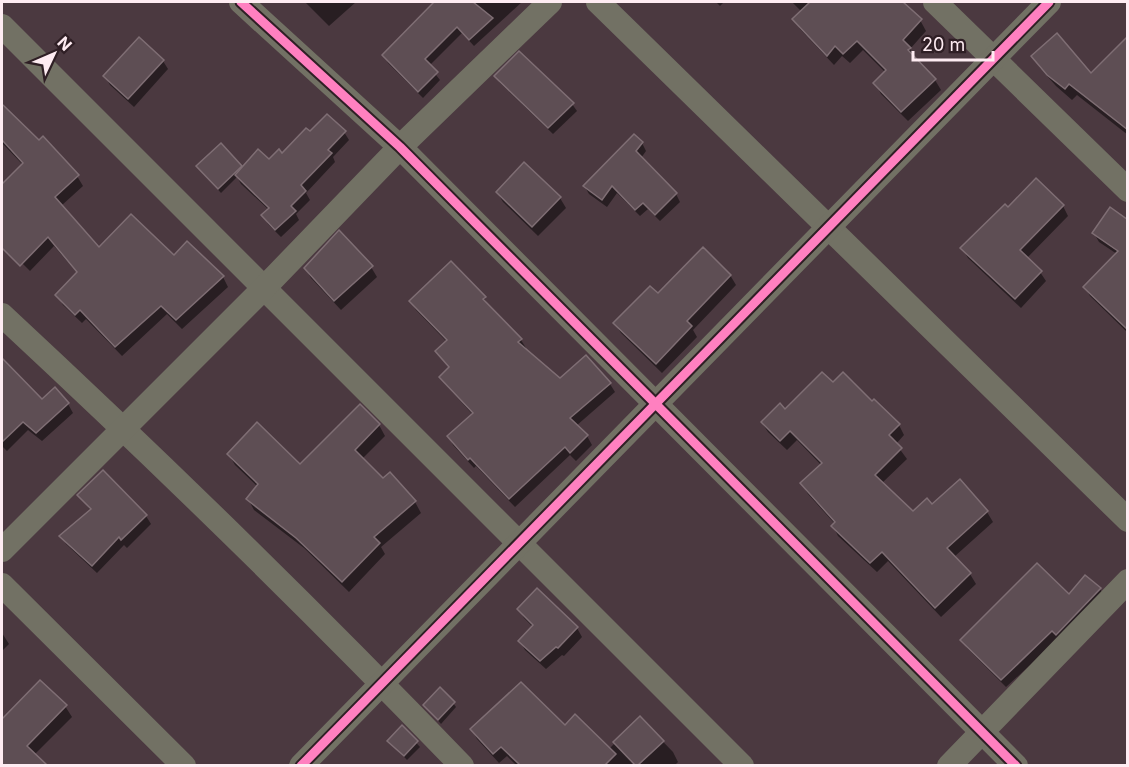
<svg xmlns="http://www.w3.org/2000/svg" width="1129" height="767" font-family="Inter,sans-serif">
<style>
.shadow{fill:#0007}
.building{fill:#5e4e54;stroke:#7f6e74;stroke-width:1.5}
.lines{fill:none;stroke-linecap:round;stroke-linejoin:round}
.minor{stroke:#727164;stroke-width:24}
.cycleway-casing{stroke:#2f1f25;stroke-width:13}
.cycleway{stroke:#ff80c0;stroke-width:9}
</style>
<rect width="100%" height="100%" fill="#4b3940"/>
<g class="shadow">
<polygon points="305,2 356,2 329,26"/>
<polygon points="436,2 522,2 474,46 462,33 429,66 440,80 423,98 388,63 384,55"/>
<polygon points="716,2 724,2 720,6"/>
<polygon points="792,2 834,2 837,4 839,2 870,2 894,22 920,20 926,31 910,49 915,59 935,80 941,90 908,121 881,94 875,83 886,73 863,50 850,63 842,56 834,65 800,29 794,19 802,12"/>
<polygon points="1128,39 1128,135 1077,95 1072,100 1056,86 1040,68 1033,57 1091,75"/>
<polygon points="163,61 168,69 134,107 110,85 105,76"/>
<polygon points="496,76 572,104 577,111 553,134 500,83"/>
<polygon points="2,102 8,112 77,176 83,186 61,206 99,249 174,257 187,243 223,277 228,287 182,329 167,314 122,356 86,319 82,323 63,305 57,295 78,274 54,246 30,271 2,243 2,186 23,165 2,143"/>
<polygon points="344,132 349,140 333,157 335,162 306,193 310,200 296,214 299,220 281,237 268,224 263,216 269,210 241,184 237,177 221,193 198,167 241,167 242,169 282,155 310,133"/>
<polygon points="642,143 646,151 641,158 676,194 680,202 660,221 648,209 640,216 617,193 607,207 589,194 585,187"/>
<polygon points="524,164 560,198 566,208 538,236 503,202 497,192"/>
<polygon points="1063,206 1068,216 1027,258 1040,272 1046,281 1021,308 968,258 962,248 1008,210"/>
<polygon points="1128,221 1128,333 1090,296 1085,287 1117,254 1099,242 1094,233"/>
<polygon points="371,267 377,277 341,310 311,278 305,268"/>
<polygon points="730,275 736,285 693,330 697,337 662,373 621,333 615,324 658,295"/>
<polygon points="484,298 489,306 521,340 526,348 524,349 560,380 610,384 615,392 576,426 587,436 592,445 576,461 570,455 515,507 476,466 474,468 453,445 449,436 473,415 446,385 441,377 450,369 436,352 447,342 416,310 411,302"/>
<polygon points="2,367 42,401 68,404 73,413 42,441 28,430 7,451 2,446"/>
<polygon points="833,384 872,403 899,425 904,435 896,444 907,459 882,483 913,513 932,506 987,512 993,522 954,557 970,574 976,584 941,617 888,561 877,572 838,536 833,526 835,524 808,494 802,484 822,466 797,440 787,450 768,432 762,423"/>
<polygon points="379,425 385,436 362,459 383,480 415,502 421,513 381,547 385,554 349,592 304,548 254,510 248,499 258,487 235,465 229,455 300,466"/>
<polygon points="79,495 146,516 151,524 127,548 124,545 97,573 66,544 61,536 91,511"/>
<polygon points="1085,577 1100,589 1105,597 1006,687 967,648 962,640 1069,596"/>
<polygon points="537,590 577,628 582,637 564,656 562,655 546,669 525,650 520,641 533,627 524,618 519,609"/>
<polygon points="2,633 9,644 2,651"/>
<polygon points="40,682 65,706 72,717 34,755 44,766 2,766 2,721"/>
<polygon points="453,703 456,707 441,724 425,705"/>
<polygon points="640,718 673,752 678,762 674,766 517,766 507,756 499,763 477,739 472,730 565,727 609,749"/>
<polygon points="402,727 420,747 407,760 389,741"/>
</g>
<g class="building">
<polygon points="434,2 473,2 493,18 469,40 457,27 425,59 438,72 418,92 382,55"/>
<polygon points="810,2 903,2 922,19 903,40 911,48 908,50 936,79 901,112 873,83 886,70 857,41 843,54 835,46 827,56 792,19"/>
<polygon points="1057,33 1091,73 1128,36 1128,130 1069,84 1065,89 1047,75 1031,56"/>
<polygon points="139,37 164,60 128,99 103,76"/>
<polygon points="519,51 574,103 548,128 494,76"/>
<polygon points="2,104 39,140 43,136 79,175 55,197 99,247 131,214 174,255 187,241 224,276 176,320 161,306 115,347 80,310 75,315 55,295 77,272 48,237 20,266 2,248 2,184 23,163 2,140"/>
<polygon points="327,114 346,131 328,150 332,153 301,185 306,191 291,206 296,211 275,230 261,215 269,208 235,175 258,149 269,159 279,149 282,153 306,128 310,131"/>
<polygon points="634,134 643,142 636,151 677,193 655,215 643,203 635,210 612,186 602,200 583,186"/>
<polygon points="221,143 242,166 218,189 196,166"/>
<polygon points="524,162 561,197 532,227 496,192"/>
<polygon points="1036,178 1064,205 1020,250 1042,271 1015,299 960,248 1005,204 1008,207"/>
<polygon points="1110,207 1128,220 1128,330 1083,287 1118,251 1092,233"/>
<polygon points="339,230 373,266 334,301 304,268"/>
<polygon points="703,247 731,275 687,321 692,326 656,364 613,323 650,286 658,293"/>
<polygon points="451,261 486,297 483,299 522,339 518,342 560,378 586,355 611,383 570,418 588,435 570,453 565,447 509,499 470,458 468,460 447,436 473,413 439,377 449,367 435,351 447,340 409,301"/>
<polygon points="2,358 42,399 55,387 69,403 36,433 23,422 2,442"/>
<polygon points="822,372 833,382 843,372 872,401 874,399 900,424 889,435 902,448 875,475 913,511 927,498 932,504 960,479 988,511 947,548 971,573 935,608 882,552 870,563 831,526 835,522 800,483 822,463 790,431 780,441 761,422 780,403 785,409"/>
<polygon points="360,404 380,424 355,450 383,478 390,472 416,501 374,537 380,543 342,582 296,538 246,499 258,484 227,454 257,422 300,464"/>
<polygon points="103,470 147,515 121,540 119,537 92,566 59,536 91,509 77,495"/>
<polygon points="1037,563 1069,594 1085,575 1101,588 1056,635 1052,631 1001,680 960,640"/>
<polygon points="537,588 578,627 558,648 556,647 540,661 518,641 533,625 517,609"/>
<polygon points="40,680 67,705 27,746 47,765 2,765 2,719"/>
<polygon points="521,682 565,725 575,714 616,754 605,765 520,765 501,747 493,754 470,729"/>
<polygon points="440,687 455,702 438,720 423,705"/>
<polygon points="640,716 664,741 638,765 635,765 613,742"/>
<polygon points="402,725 418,741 404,756 387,741"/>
</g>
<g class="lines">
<g class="minor">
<polyline points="241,2 400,147 1016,766"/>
<polyline points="598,2 1128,520"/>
<polyline points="935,2 1128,190"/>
<polyline points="2,26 742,766"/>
<path d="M2 315C159 461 313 611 462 766"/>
<polyline points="2,550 264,288 400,147 550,2"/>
<polyline points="2,585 184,766"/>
<polyline points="301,766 1049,2"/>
<polyline points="949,766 1128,581"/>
</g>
<defs>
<g id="cycleway">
<polyline points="241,2 400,147 1016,766"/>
<polyline points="301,766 1049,2"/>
</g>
</defs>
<use href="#cycleway" class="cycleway-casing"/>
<use href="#cycleway" class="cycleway"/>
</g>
<rect width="1129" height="767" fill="none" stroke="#feecf2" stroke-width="6"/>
<g transform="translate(54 54) rotate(46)" stroke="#2f1f25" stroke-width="4.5" paint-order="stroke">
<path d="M0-4.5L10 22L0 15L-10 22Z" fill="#feecf2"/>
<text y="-9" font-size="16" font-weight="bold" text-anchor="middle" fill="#feecf2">N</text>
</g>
<path d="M913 51v9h80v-9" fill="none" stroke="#feecf2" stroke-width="3"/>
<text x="922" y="51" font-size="18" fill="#feecf2" stroke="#2f1f25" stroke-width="4.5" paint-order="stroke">20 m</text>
</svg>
